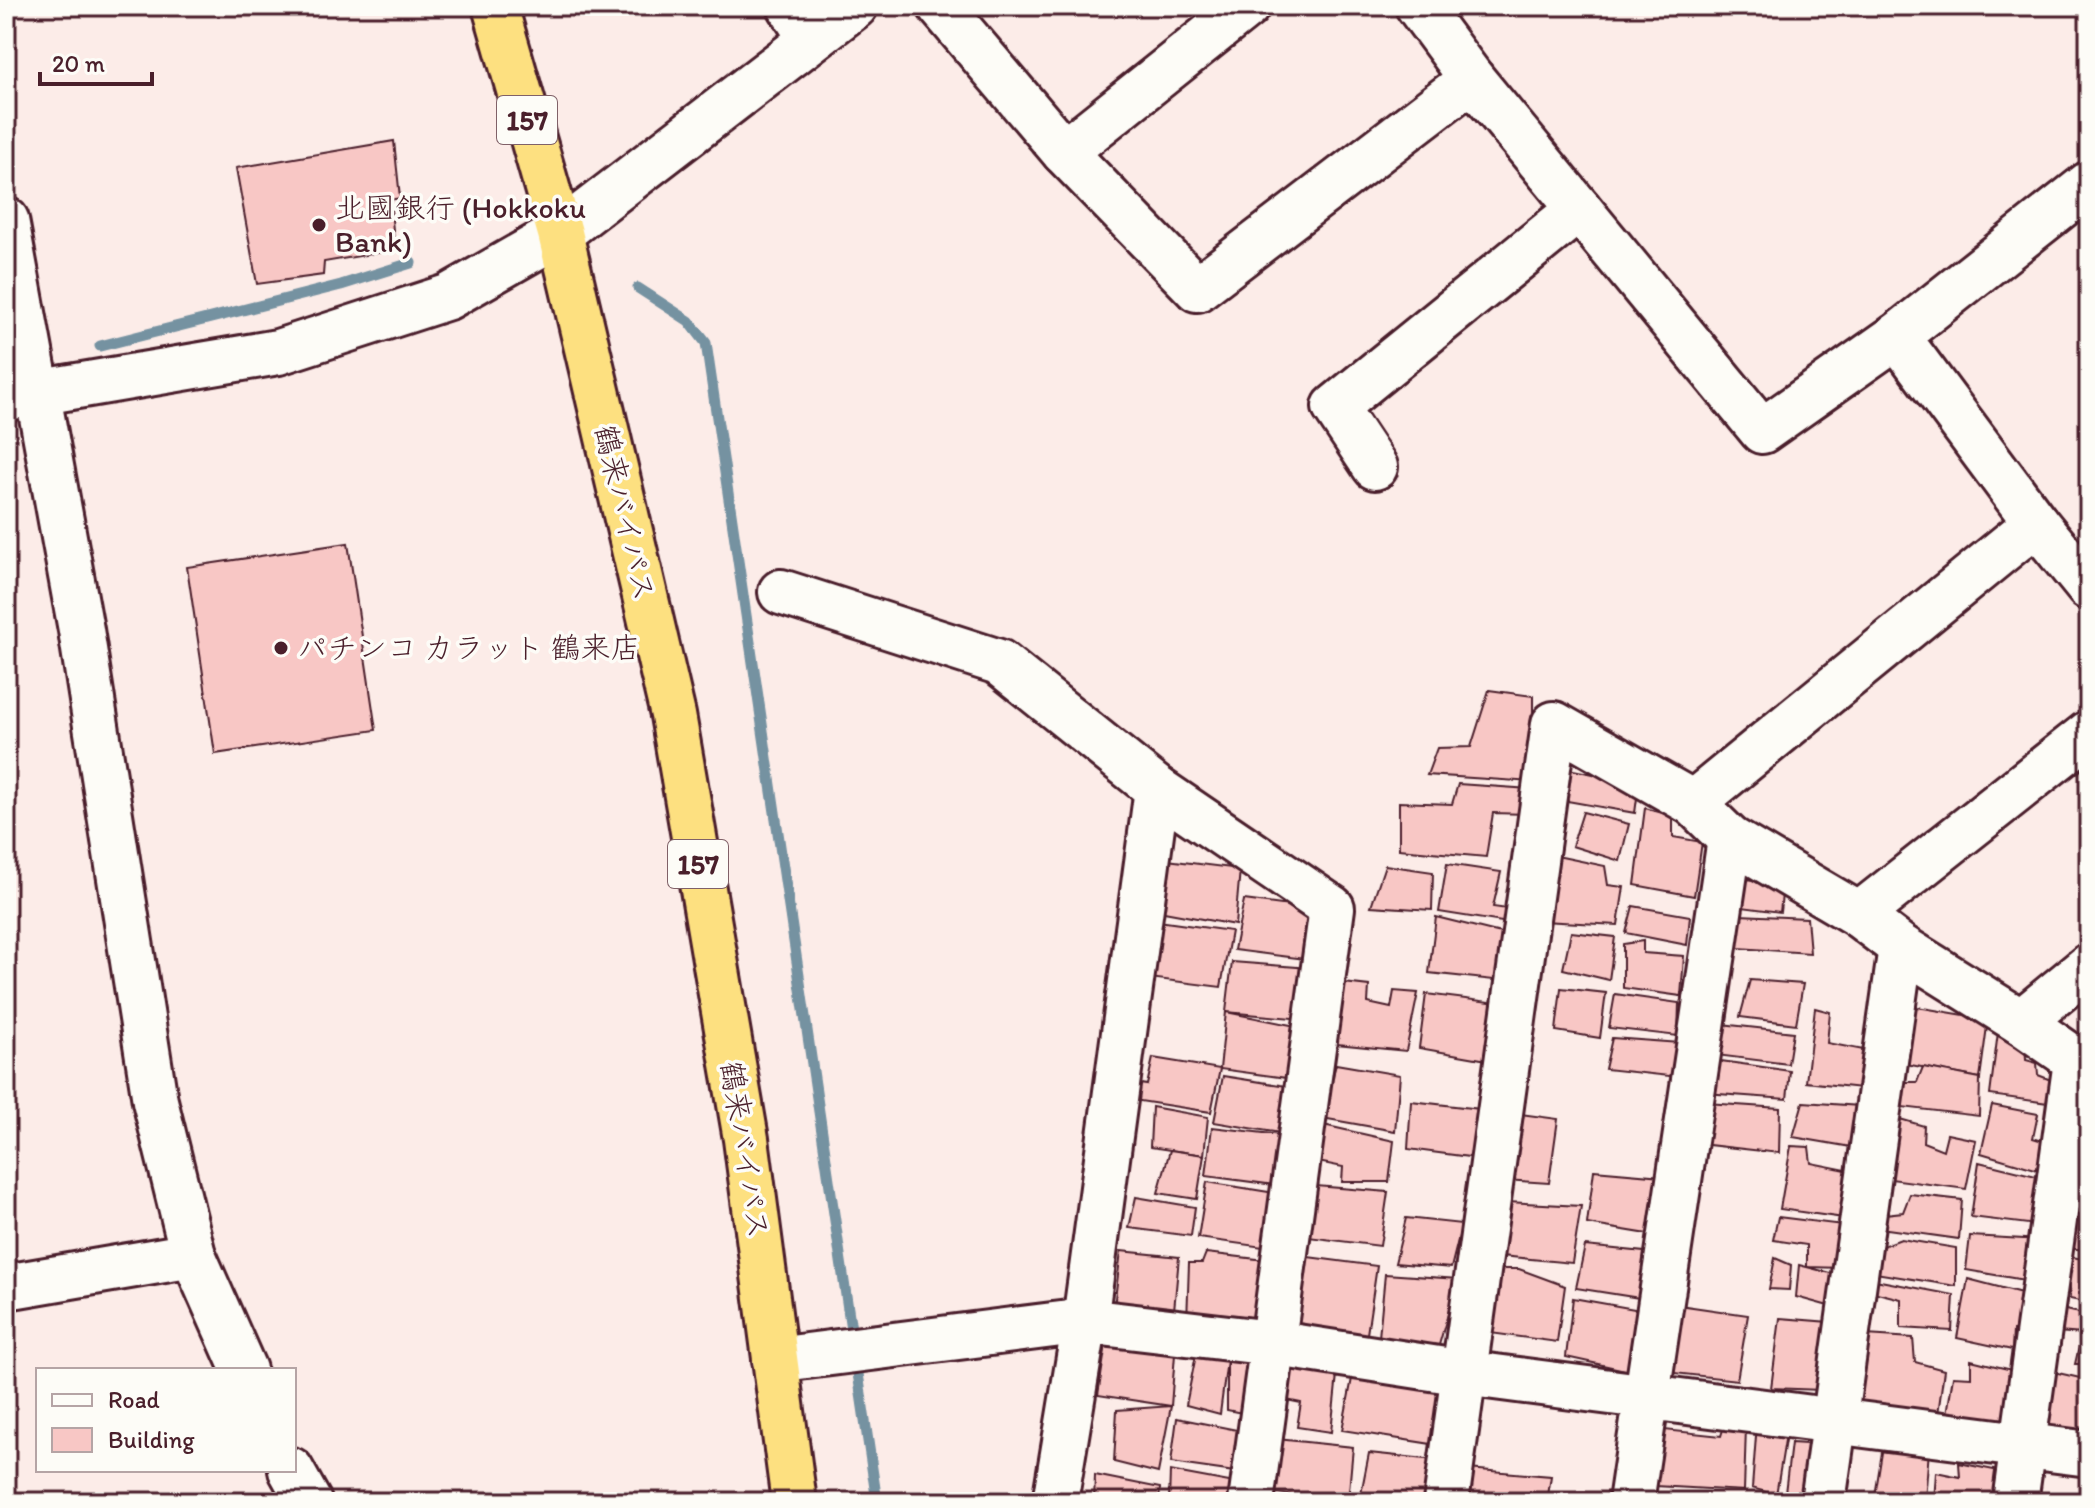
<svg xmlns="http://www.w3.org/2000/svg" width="2095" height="1508" font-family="Itim,'Klee One',sans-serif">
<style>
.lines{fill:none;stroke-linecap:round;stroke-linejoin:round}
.stream{stroke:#7592a1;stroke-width:11}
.building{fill:#f8c7c5;stroke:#4a1f2b;stroke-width:2}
.minor-casing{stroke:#4a1f2b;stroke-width:50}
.highway-casing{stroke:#4a1f2b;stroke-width:50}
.minor{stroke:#fdfcf7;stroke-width:44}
.highway{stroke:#fde080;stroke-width:44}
.poi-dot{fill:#4a1f2b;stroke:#fdfcf7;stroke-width:3}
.labels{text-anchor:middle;stroke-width:7;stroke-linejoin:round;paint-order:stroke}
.shield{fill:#fdfcf7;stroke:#806168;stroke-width:2}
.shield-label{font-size:28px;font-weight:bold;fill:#4a1f2b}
.poi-label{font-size:30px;fill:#4a1f2b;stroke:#fdfcf7;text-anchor:start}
.street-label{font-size:30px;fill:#4a1f2b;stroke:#fdfcf7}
</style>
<rect width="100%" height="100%" fill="#fcece8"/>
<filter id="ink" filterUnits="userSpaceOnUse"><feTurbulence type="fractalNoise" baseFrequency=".0125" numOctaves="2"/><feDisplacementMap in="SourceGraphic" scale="16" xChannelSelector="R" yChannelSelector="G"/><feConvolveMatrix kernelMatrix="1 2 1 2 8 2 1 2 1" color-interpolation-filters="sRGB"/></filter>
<g filter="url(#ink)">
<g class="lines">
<g class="stream">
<polyline points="638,288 689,321 706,343 853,1343"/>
<polyline points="100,346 341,285 411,263"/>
<polyline points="856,1360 877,1502"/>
</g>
</g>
<g class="building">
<polygon points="394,141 400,198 390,200 395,250 324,262 323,275 257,284 236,168"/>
<polygon points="348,543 376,730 215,754 187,567"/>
<polygon points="1489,690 1533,696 1533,782 1427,775 1437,748 1471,747"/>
<polygon points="1563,768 1639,783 1635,813 1556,799"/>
<polygon points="1458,784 1530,789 1527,814 1493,813 1486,857 1399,849 1399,802 1452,804"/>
<polygon points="1645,808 1673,816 1673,837 1702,842 1694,896 1635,885"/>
<polygon points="1583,812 1629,824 1620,861 1572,846"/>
<polygon points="1552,855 1605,866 1608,885 1624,887 1618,925 1542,921"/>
<polygon points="1167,860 1240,869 1235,925 1153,910"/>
<polygon points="1447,864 1501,872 1493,907 1514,910 1508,923 1439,912"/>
<polygon points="1385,865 1433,872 1432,910 1371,906"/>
<polygon points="1737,877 1783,886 1780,912 1734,906"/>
<polygon points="1244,900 1320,910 1313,960 1234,950"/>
<polygon points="1633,906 1690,916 1687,945 1626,933"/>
<polygon points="1739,915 1807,918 1810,953 1738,948"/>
<polygon points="1436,917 1505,934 1503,981 1429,973"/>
<polygon points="1158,921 1231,931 1221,987 1149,978"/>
<polygon points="1571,932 1615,937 1609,980 1563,969"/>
<polygon points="1643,941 1643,953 1684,956 1681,996 1623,988 1623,944"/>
<polygon points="1232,962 1310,968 1304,1019 1226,1012"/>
<polygon points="1750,980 1803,984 1796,1024 1740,1017"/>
<polygon points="1335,982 1369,986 1368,1003 1391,1008 1394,991 1418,993 1406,1051 1327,1043 1327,1035 1337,1035 1339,1012"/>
<polygon points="1561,988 1606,993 1600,1038 1556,1031"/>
<polygon points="1426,994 1498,1003 1493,1061 1419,1048"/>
<polygon points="1615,994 1679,1003 1678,1036 1609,1028"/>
<polygon points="1911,1006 1988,1019 1980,1078 1900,1063"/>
<polygon points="1815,1008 1830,1012 1827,1043 1874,1052 1870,1089 1806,1082"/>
<polygon points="1226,1012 1301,1027 1294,1079 1220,1069"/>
<polygon points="1712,1023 1793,1032 1788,1064 1708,1054"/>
<polygon points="1998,1032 2025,1042 2026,1060 2037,1063 2038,1075 2056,1082 2055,1104 1990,1095"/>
<polygon points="1612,1038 1680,1043 1678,1077 1605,1069"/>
<polygon points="1153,1058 1220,1069 1211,1112 1127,1099 1127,1082 1147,1085"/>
<polygon points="1707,1059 1790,1071 1787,1099 1705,1093"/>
<polygon points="1336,1064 1400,1075 1395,1131 1322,1118"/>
<polygon points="1923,1067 1980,1078 1979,1116 1893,1106 1898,1082 1917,1082"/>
<polygon points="1223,1076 1293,1087 1286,1134 1214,1122"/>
<polygon points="1411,1101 1480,1109 1477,1158 1408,1149"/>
<polygon points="1803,1102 1860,1106 1857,1148 1793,1137"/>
<polygon points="1706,1103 1780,1108 1779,1153 1700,1144"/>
<polygon points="1992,1105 2038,1114 2033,1138 2049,1143 2049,1173 1981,1153"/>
<polygon points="1152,1107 1208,1117 1204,1155 1150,1147"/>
<polygon points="1514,1113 1558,1119 1549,1183 1505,1180"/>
<polygon points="1893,1117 1924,1126 1923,1142 1943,1150 1947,1134 1976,1140 1966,1189 1883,1178"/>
<polygon points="1319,1124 1394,1141 1389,1182 1342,1182 1343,1167 1313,1161"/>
<polygon points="1212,1127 1289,1136 1282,1186 1206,1176"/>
<polygon points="1791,1146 1809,1147 1811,1163 1856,1172 1851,1219 1780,1209"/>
<polygon points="1170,1150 1204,1155 1197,1199 1158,1193"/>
<polygon points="1979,1162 2044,1178 2036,1225 1971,1217"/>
<polygon points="1594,1170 1662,1176 1648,1234 1587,1224"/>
<polygon points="1207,1182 1281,1194 1270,1248 1198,1238"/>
<polygon points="2074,1183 2089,1185 2089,1250 2064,1248"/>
<polygon points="1316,1186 1388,1192 1380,1246 1308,1237"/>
<polygon points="1910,1194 1962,1200 1959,1239 1880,1228 1885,1214 1903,1212"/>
<polygon points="1136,1197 1195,1207 1191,1236 1129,1228"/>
<polygon points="1507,1202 1581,1206 1572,1263 1501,1256"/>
<polygon points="1778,1217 1851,1226 1844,1268 1807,1267 1807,1245 1773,1240"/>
<polygon points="1406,1218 1462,1224 1451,1268 1395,1263"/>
<polygon points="1970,1236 2042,1240 2036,1282 1966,1270"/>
<polygon points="1901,1239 1956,1248 1956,1286 1869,1272 1872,1250"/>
<polygon points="1585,1246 1654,1253 1646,1299 1576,1288"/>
<polygon points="1121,1251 1179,1257 1173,1321 1113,1315"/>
<polygon points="1206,1253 1265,1260 1260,1329 1187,1322 1189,1263 1202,1263"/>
<polygon points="2066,1256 2089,1260 2089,1303 2070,1299"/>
<polygon points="1308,1257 1377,1266 1366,1341 1296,1333"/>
<polygon points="1775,1258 1791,1265 1789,1290 1769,1289"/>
<polygon points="1799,1265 1838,1275 1832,1307 1796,1297"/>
<polygon points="1495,1269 1519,1269 1565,1286 1557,1342 1490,1333"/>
<polygon points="1385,1274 1458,1279 1437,1352 1378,1348"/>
<polygon points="1968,1279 2033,1296 2030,1329 2013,1330 2012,1350 1957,1338"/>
<polygon points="1875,1280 1954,1295 1952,1331 1901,1328 1901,1299 1873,1292"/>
<polygon points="1573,1298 1646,1311 1639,1373 1566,1357"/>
<polygon points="1679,1305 1748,1315 1737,1380 1665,1372"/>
<polygon points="2061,1309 2089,1315 2089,1364 2075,1364 2082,1334 2058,1332"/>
<polygon points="1780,1318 1829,1322 1822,1390 1771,1388"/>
<polygon points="1866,1335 1913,1338 1915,1362 1944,1370 1938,1414 1856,1400"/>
<polygon points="1106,1344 1175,1354 1171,1406 1098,1395"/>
<polygon points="1196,1355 1227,1360 1220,1414 1186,1405"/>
<polygon points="1287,1355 1338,1365 1331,1432 1297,1427 1301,1403 1277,1398"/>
<polygon points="1227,1360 1251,1363 1247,1414 1227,1410"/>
<polygon points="1971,1360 2020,1372 2016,1423 1947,1414 1953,1376 1971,1377"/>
<polygon points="1354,1368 1450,1380 1438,1445 1342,1430"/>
<polygon points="2045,1370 2089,1380 2089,1437 2044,1429"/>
<polygon points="1171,1406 1158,1473 1114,1462 1117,1410"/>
<polygon points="1177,1418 1242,1431 1235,1472 1171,1463"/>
<polygon points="1726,1420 1746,1426 1744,1491 1656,1486 1665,1430 1721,1436"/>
<polygon points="1757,1423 1786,1434 1776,1495 1752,1488"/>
<polygon points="1277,1439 1353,1447 1348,1502 1268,1492"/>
<polygon points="1791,1443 1822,1445 1814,1499 1785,1493"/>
<polygon points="1883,1446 1929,1450 1925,1500 1875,1496"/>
<polygon points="1369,1453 1435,1460 1428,1502 1360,1499"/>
<polygon points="1959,1463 1999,1471 1997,1502 1934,1502 1936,1472 1960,1477"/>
<polygon points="1468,1469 1551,1476 1547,1502 1466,1502"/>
<polygon points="1170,1471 1240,1484 1235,1502 1169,1502"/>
<polygon points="1095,1475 1160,1488 1159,1502 1094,1502"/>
<polygon points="1679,1495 1730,1500 1730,1502 1677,1502"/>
</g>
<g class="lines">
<defs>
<g id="minor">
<polyline points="790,6 811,39"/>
<polyline points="940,6 1064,152 1197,289 1472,79"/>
<polyline points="1418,6 1472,79 1762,431 1897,336 2089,184"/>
<polyline points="1064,152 1247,6"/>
<polyline points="6,220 81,630 155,1101 193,1255 244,1370"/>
<polyline points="1897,336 2036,523 2089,588"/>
<polyline points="6,398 278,352 448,297 560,233 855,6"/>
<polyline points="1375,467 1335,407 1579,209"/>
<polyline points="781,592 999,662 1157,789 1085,1321 1271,1343 1464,1373 2089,1454"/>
<polyline points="1157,789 1332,908 1251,1502"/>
<polyline points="1693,803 2036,523"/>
<polyline points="1859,915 2089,733"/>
<polyline points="2021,1022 2089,966"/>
<polyline points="6,1287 193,1255"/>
<polyline points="775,1360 1085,1321 1055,1502"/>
<polyline points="291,1470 309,1502"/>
<polyline points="1446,1502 1554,724 1693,803 1730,839 1859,915 1901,947 2021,1022 2089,1069"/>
<polyline points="1631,1502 1730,839"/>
<polyline points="1823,1502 1901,947"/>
<polyline points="2015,1502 2076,1061"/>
</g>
<polyline id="highway" points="495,6 560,233 673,715 746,1139 794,1502"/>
</defs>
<use href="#minor" class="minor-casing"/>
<use href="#highway" class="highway-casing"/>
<use href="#minor" class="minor"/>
<use href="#highway" class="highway"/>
</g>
</g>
<g class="poi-dot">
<circle cx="319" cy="225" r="8"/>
<circle cx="281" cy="648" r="8"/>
</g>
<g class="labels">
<g class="shield">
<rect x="497" y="96" width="60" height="48" rx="6"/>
<rect x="668" y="840" width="60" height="48" rx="6"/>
</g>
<g class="shield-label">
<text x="527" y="130">157</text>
<text x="698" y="874">157</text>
</g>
<g class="poi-label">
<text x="335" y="218">北國銀行 (Hokkoku<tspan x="335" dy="34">Bank)</tspan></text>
<text x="297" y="658">パチンコ カラット 鶴来店</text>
</g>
<g class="street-label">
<text transform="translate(625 513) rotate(77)" y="10">鶴来バイパス</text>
<text transform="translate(745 1150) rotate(81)" y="10">鶴来バイパス</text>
</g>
</g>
<rect width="2095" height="1508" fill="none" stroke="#fdfcf7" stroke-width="32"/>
<rect x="16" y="16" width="2063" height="1476" fill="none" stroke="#4a1f2b" stroke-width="3" filter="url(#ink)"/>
<rect x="36" y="1368" width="260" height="104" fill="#fdfcf7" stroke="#b5a4a5" stroke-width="2"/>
<rect x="52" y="1394" width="40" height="12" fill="#fdfcf7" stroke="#b5a4a5" stroke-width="2"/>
<text x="108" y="1408" font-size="24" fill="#4a1f2b">Road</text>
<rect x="52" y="1428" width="40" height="24" fill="#f8c7c5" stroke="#b5a4a5" stroke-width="2"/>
<text x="108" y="1448" font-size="24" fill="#4a1f2b">Building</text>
<path d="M40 72v12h112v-12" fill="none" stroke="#4a1f2b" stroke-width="4"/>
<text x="52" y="72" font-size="24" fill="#4a1f2b" stroke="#fdfcf7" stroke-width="6" paint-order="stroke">20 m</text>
</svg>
